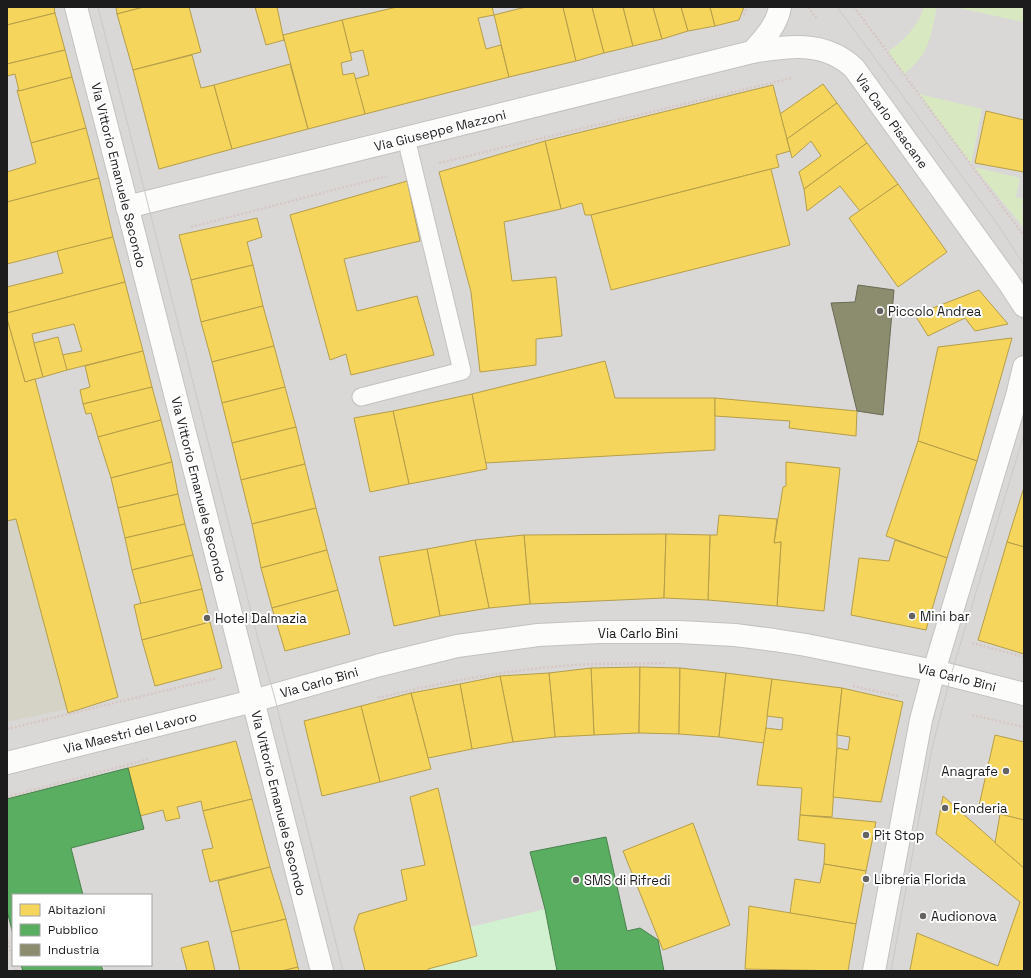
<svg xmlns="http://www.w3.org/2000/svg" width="1031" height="978" font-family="'Space Grotesk',sans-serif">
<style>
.residential{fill:#dad8d6;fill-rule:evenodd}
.religious{fill:#d9d8d6}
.construction{fill:#d4d3c6}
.grass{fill:#d8e9c2}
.park{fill:#d2f1d0}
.homes{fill:#f6d55c;stroke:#b59e49}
.public{fill:#5aae61;stroke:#47824c}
.industry{fill:#8c8c6e;stroke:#6a6a55}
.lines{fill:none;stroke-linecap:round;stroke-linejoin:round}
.service-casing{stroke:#c3c2c0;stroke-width:19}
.minor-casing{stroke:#c3c2c0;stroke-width:24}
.tertiary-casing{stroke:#c3c2c0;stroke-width:24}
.path{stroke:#d6c7c4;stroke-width:2.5;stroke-dasharray:2 2;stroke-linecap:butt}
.service{stroke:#fcfcfb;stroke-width:17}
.minor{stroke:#fcfcfb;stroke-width:22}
.tertiary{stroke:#fcfcfb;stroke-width:22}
.tram{stroke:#c9c9c8;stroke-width:1}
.poi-dot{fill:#646362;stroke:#fff;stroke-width:1.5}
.labels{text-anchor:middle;stroke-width:4;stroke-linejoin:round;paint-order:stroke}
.street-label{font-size:13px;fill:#1c1c1c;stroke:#fff}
.poi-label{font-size:13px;fill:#1c1c1c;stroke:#fff;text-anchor:start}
</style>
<rect width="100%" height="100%" fill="#ebe8e4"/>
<path class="residential" d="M7 7H1024V971H7ZM13 895H151V965H13Z"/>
<polygon class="religious" points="939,7 946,7 1024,22 1024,115 917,92"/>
<polygon class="construction" points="7,319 35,379 118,697 68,713 67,709 7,722"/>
<g class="grass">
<path d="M924 7H937C930 37 930 54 904 74L888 52C904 40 918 27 924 7Z"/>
<polygon points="954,7 1024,7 1024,22"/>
<polygon points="919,94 982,109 971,164"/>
<polygon points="974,167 1020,178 1016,197 1024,199 1022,208 1024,208 1024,228"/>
</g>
<polygon class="park" points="545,909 557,971 429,971 428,969 477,956 470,927"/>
<g class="homes">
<polygon points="7,7 54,7 55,13 7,25"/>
<polygon points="116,7 144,7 117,14"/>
<polygon points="144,7 189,7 201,52 133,70 117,14"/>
<polygon points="255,7 277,7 284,40 266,45"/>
<polygon points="397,7 492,7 494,15 478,18 486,49 501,45 509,77 365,114 355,79 369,75 363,50 350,53 342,20"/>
<polygon points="526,7 563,7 576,61 509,77 494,15"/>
<polygon points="563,7 592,7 604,53 576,61"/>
<polygon points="592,7 623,7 633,46 604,53"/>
<polygon points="623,7 653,7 662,39 633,46"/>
<polygon points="653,7 681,7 688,31 662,39"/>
<polygon points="681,7 710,7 715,26 688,31"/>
<polygon points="710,7 744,7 739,20 715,26"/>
<polygon points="55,13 65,50 7,64 7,25"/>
<polygon points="342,20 352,60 341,63 343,75 354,73 365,114 308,129 283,35"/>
<polygon points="65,50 72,77 19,91 15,74 7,76 7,64"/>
<polygon points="192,55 201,88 214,85 232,149 159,169 133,70"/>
<polygon points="290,64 308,129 232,149 214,85"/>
<polygon points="72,77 86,128 31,143 17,90 19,91"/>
<polygon points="823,84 837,103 787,139 780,114"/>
<polygon points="773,85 790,151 776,155 779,167 591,215 585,215 582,203 561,209 545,141"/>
<polygon points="837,103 867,143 804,189 799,172 821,156 811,141 792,158 787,139"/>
<polygon points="986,111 1024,120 1024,172 975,163"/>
<polygon points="86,128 99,178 7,202 7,172 36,163 31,143"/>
<polygon points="545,141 561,209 504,222 512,281 556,277 562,336 536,339 536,365 480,372 471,292 439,172"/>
<polygon points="867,143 898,184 860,211 840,186 807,211 804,189"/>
<polygon points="771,169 790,245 611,290 591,215"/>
<polygon points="99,178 113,237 7,264 7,202"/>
<polygon points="407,181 420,241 344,259 357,311 417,296 434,355 351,375 346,354 330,360 290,215"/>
<polygon points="898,184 947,252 898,287 849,218"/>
<polygon points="257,218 262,237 247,242 253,265 191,280 179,235"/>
<polygon points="113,237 125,282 7,313 7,287 63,273 57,251"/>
<polygon points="253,265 263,306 201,322 191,280"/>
<polygon points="125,282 143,351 67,370 62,355 82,351 74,324 32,334 34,343 43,377 25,382 7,319 7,313"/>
<polygon points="979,290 1008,324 975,331 965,318 928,336 915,315"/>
<polygon points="263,306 274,346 212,362 201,322"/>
<polygon points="7,319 25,382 35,379 118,697 68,713 16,519 7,521"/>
<polygon points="58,337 67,370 43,377 34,343"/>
<polygon points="1012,338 977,461 918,441 938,347"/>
<polygon points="274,346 285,387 222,403 212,362"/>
<polygon points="143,351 152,387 83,404 80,390 90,387 85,366"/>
<polygon points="605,361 615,398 715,398 715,450 485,463 472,394"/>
<polygon points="152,387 161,420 98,437 91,413 86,414 83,404"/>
<polygon points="285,387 296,427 232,443 222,403"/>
<polygon points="472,394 487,469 409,484 393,411"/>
<polygon points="715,398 857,411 856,436 789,428 790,421 715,416"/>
<polygon points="393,411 409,484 370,492 354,418"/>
<polygon points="161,420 172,462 111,478 98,437"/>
<polygon points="296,427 305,464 241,480 232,443"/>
<polygon points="918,441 977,461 947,558 886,536"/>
<polygon points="172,462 178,494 118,508 111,478"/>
<polygon points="786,462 840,468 824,611 777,606 781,542 774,543 783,487 786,486"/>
<polygon points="305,464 316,508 252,524 241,480"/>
<polygon points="1024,487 1024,547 1007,542"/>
<polygon points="178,494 185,524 125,538 118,508"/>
<polygon points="316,508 327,550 261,568 252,524"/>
<polygon points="719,515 777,519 774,543 781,542 777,606 708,600 710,535 717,535"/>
<polygon points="185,524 193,555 132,570 125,538"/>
<polygon points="666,534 664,598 530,604 524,535"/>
<polygon points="666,534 710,535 708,600 664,598"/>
<polygon points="524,535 530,604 489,608 475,540"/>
<polygon points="475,540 489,608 440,616 427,549"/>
<polygon points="895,540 947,558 926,630 851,615 859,558 889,561"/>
<polygon points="1007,542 1024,547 1024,654 978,640"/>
<polygon points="427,549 440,616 394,626 379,557"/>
<polygon points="327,550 338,590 272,608 261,568"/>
<polygon points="193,555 202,589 141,604 132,570"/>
<polygon points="202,589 210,622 142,640 134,605"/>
<polygon points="338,590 350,634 285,651 272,608"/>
<polygon points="210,622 222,668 155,686 142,640"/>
<polygon points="640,667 639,733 594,735 591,668"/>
<polygon points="640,667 680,668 679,734 639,733"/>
<polygon points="591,668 594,735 555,737 549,673"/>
<polygon points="680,668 726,673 719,737 679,734"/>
<polygon points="549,673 555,737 513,742 500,676"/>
<polygon points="726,673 772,679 764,743 719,737"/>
<polygon points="500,676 513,742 472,749 460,684"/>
<polygon points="772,679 842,688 837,735 837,748 832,817 800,815 802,788 757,785 766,728 782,730 783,718 767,716"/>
<polygon points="460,684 472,749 428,758 411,693"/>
<polygon points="842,688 903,702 881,802 833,797 837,748 848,750 850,737 837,735"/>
<polygon points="411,693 431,769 380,782 361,706"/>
<polygon points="361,706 380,782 322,796 304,721"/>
<polygon points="995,735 1024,742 1024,820 978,810"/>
<polygon points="236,741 252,799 203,811 201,801 177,807 180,818 166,821 163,810 140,816 128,768"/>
<polygon points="438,788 477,956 428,969 428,971 365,971 354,928 359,914 407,900 401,870 425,865 410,797"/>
<polygon points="943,796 1024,868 1024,971 912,971 910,970 917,933 998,966 1020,902 936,834"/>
<polygon points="252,799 270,867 210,882 202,850 213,848 203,811"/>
<polygon points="1000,814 1024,820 1024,868 995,843"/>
<polygon points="800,815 876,822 866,871 824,864 825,844 798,840"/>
<polygon points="693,823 730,925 663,950 623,851"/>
<polygon points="824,864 866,871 856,924 790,913 795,879 820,883"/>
<polygon points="270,867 286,919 231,932 218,881"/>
<polygon points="749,906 856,924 848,971 745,969"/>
<polygon points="286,919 298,967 282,971 240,971 231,932"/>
<polygon points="208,941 215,971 187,971 181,948"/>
<polygon points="298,967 299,971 282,971"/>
</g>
<g class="public">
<polygon points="128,768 144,829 71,848 83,895 13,895 13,934 7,911 7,799"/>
<polygon points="606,837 627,931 640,928 658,940 664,971 557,971 545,909 530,852"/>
<polygon points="21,965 101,965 103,971 23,971"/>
</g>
<polygon class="industry" points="858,285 894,290 883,415 857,411 831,303 855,302"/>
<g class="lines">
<defs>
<polyline id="service" points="361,397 462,371 406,138"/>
<g id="minor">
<polyline points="76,7 119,174 322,971"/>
<path d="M752 52C764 39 777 25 780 7"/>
<path d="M127 207 752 52C788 46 824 40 854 68L1009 283 1024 306"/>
<polyline points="7,763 253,701 380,665 457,646 538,635 600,632 679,632 735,635 774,640 806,645 934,671 1024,694"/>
</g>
<polyline id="tertiary" points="874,971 921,720 934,671 1017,396 1024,367"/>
</defs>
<use href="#service" class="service-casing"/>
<use href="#minor" class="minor-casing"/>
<use href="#tertiary" class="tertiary-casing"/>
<g class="path">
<polyline points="808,7 817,19"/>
<polyline points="854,7 1024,236"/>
<polyline points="744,15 747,7"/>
<polyline points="439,163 792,78"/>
<polyline points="191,227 388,176"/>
<polyline points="972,643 1024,657"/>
<polyline points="853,686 898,696"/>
<path d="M378 698C442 682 507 670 574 665 604 663 635 664 666 663"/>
<polyline points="972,715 1024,727"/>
<polyline points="7,729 217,678"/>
<polyline points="7,797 149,759"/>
<polyline points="7,938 13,961"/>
<polyline points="14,965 16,971"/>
</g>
<use href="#service" class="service"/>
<use href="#minor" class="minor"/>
<use href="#tertiary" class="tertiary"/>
<g class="tram">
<polyline points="98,7 258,639 274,695 343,971"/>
<polyline points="837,7 998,225 1024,265"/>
<polyline points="891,971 932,748 951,675 1024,434"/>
</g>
</g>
<g class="poi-dot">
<circle cx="880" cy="311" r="4"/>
<circle cx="912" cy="616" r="4"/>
<circle cx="207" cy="618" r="4"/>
<circle cx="1006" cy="771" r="4"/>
<circle cx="945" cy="808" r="4"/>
<circle cx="866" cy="835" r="4"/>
<circle cx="866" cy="879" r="4"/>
<circle cx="576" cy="880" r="4"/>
<circle cx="923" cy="916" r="4"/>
</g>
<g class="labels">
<g class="street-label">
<text transform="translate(892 121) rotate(54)" y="5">Via Carlo Pisacane</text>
<text transform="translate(440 130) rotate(-14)" y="5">Via Giuseppe Mazzoni</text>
<text transform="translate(119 175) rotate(76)" y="5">Via Vittorio Emanuele Secondo</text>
<text transform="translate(199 489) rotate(76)" y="5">Via Vittorio Emanuele Secondo</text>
<text x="638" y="638">Via Carlo Bini</text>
<text transform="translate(957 677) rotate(14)" y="5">Via Carlo Bini</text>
<text transform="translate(319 682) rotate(-16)" y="5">Via Carlo Bini</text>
<text transform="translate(130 732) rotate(-14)" y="5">Via Maestri del Lavoro</text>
<text transform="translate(279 803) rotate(76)" y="5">Via Vittorio Emanuele Secondo</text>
</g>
<g class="poi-label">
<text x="888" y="316">Piccolo Andrea</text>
<text x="920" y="621">Mini bar</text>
<text x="215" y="623">Hotel Dalmazia</text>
<text x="998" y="776" text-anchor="end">Anagrafe</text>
<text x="953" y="813">Fonderia</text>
<text x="874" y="840">Pit Stop</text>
<text x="874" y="884">Libreria Florida</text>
<text x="584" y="885">SMS di Rifredi</text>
<text x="931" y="921">Audionova</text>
</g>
</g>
<rect width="1031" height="978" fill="none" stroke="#1c1c1c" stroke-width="16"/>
<rect x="12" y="894" width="140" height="72" fill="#ffffff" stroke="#a4a4a4"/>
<rect x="20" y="904" width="20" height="12" fill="#f6d55c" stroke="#a4a4a4"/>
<text x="48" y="914" font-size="12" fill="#1c1c1c">Abitazioni</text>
<rect x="20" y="924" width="20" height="12" fill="#5aae61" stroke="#a4a4a4"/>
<text x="48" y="934" font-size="12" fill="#1c1c1c">Pubblico</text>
<rect x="20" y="944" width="20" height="12" fill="#8c8c6e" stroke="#a4a4a4"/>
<text x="48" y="954" font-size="12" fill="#1c1c1c">Industria</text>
</svg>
